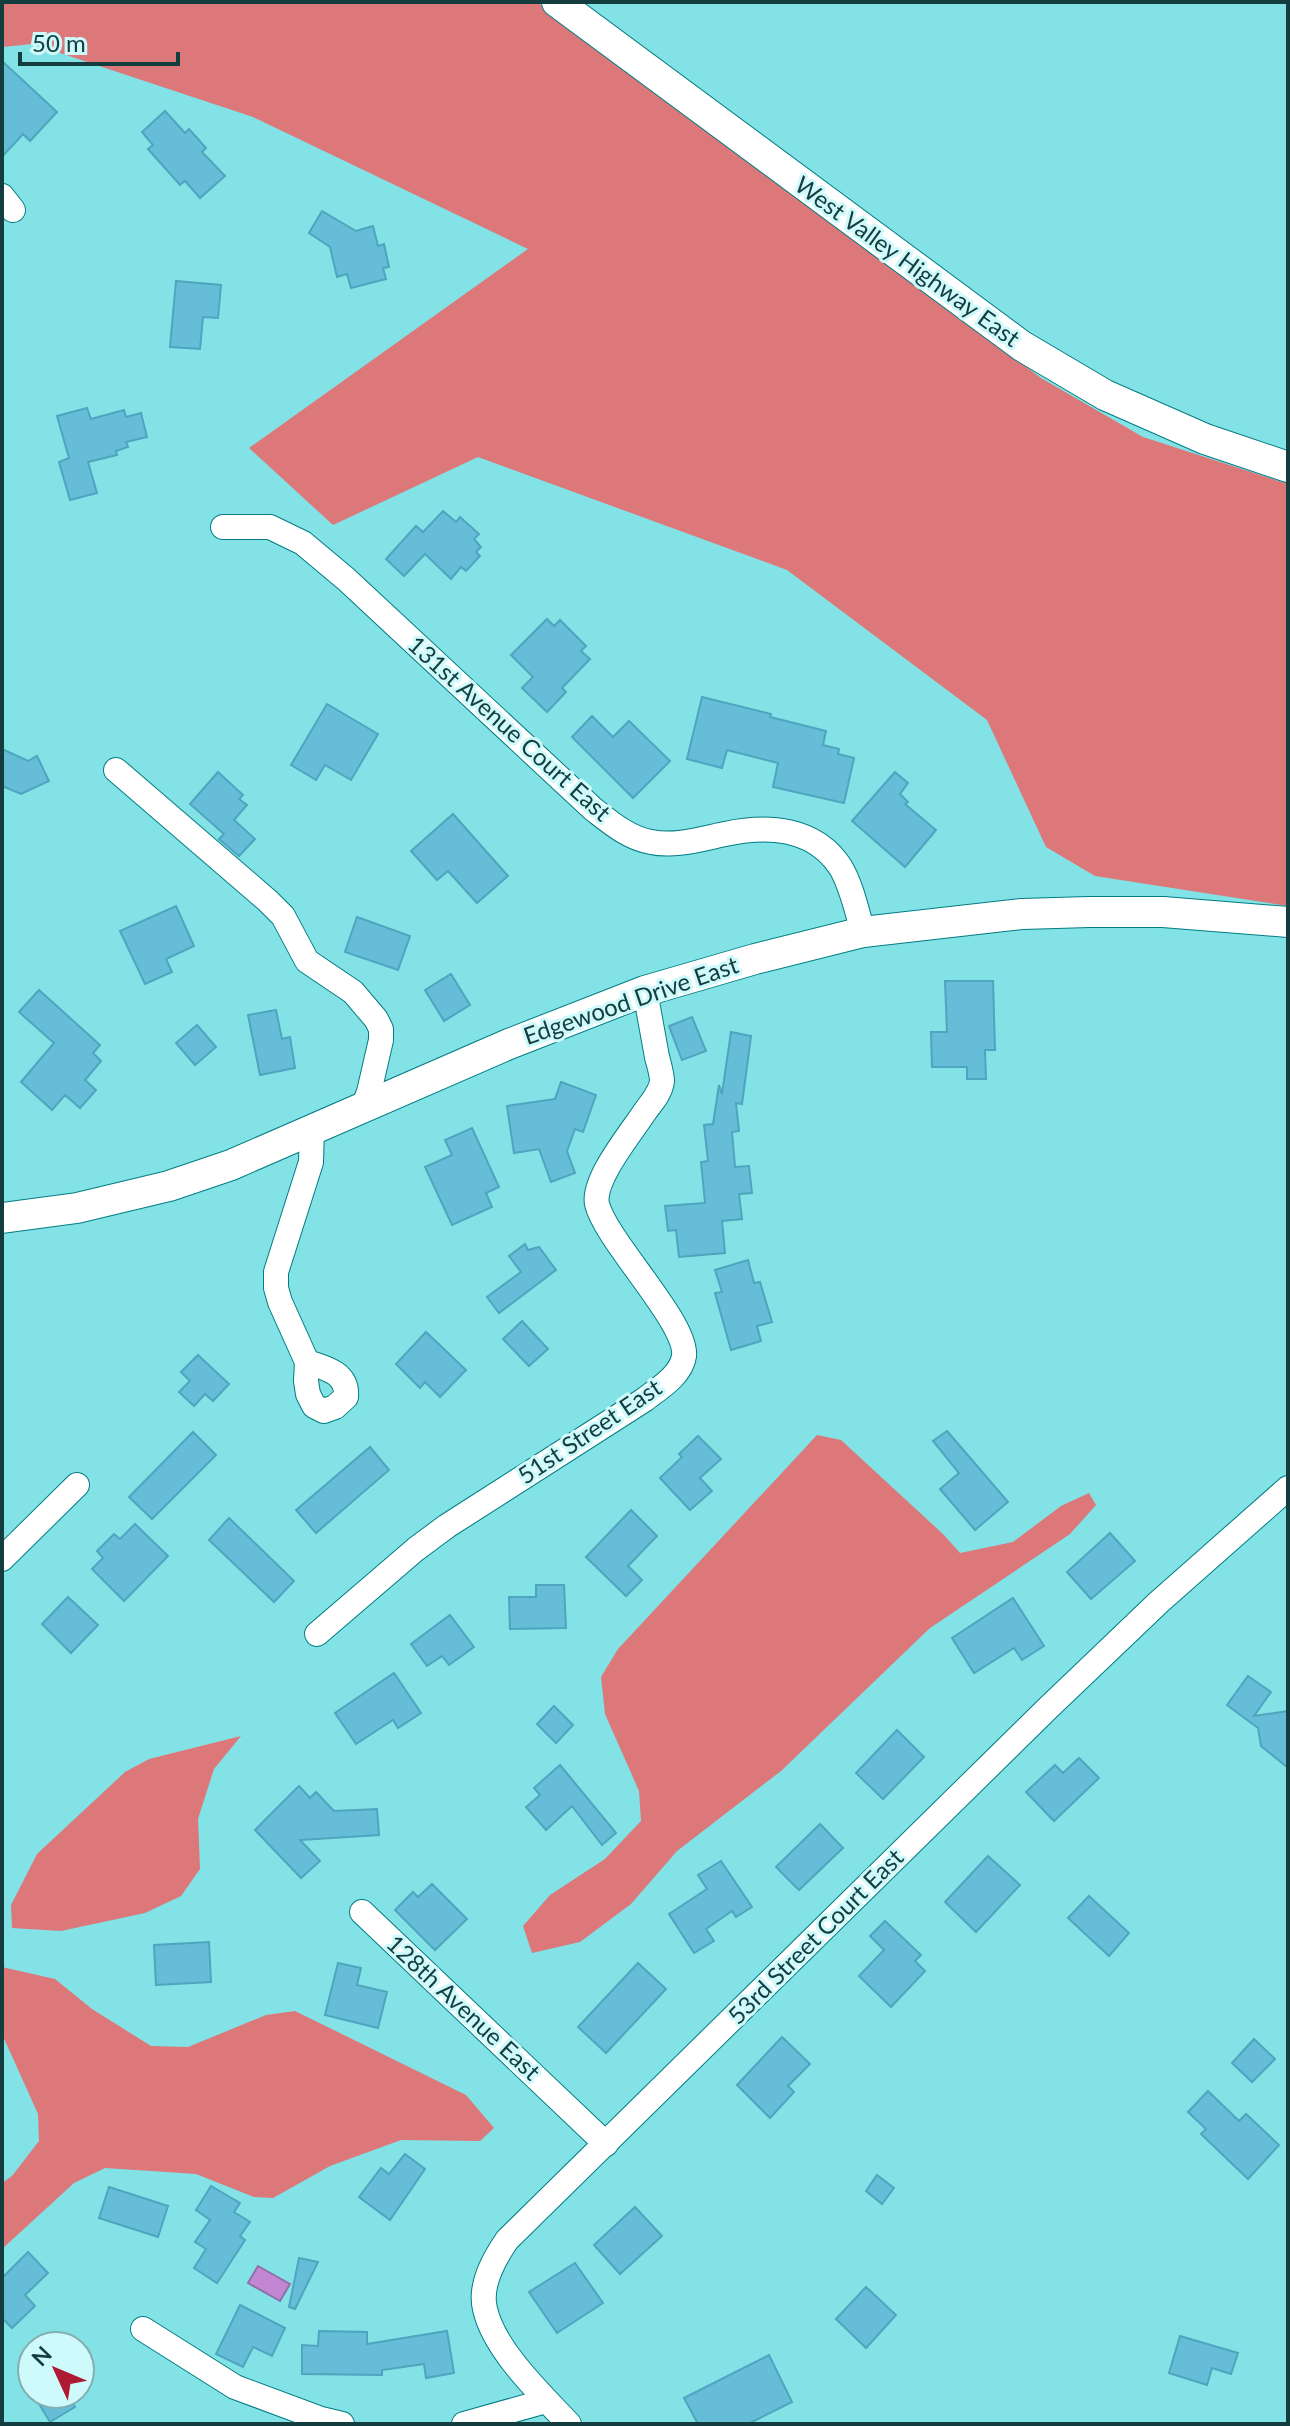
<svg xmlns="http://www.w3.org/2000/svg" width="1290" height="2426" font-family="Lato,sans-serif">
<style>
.forest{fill:#dc787a}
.water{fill:#c286d2;stroke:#8e70a6;stroke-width:2}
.building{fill:#66bdd7;stroke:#4da5be;stroke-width:2}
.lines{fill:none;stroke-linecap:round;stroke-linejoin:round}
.minor-casing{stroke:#007d82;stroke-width:26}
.tertiary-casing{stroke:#007d82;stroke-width:32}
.minor{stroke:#fff;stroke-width:24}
.tertiary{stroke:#fff;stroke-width:30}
.labels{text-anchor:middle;stroke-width:6;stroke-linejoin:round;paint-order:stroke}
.street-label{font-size:24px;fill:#143d3f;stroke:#cefafc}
</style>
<rect width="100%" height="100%" fill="#82e2e6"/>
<g class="forest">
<polygon points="2,2 537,2 1041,378 1143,437 1288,484 1288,906 1095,876 1046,847 987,720 787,570 478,457 333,525 249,448 528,249 253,117 33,44 2,47"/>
<polygon points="817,1435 841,1440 944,1535 960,1553 1013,1542 1061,1506 1089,1493 1096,1505 1070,1534 930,1628 781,1771 677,1851 631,1904 580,1942 532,1953 523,1926 550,1895 605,1859 641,1821 639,1791 605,1714 601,1677 618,1649"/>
<polygon points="241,1736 214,1769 198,1819 200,1869 181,1896 145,1913 61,1931 12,1928 11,1905 37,1854 125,1772 149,1759"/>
<polygon points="2,1967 55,1979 92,2009 151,2046 188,2047 266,2015 295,2011 466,2095 494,2128 480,2141 401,2140 330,2166 273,2198 254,2197 196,2174 105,2168 74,2183 2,2249 2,2183 12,2176 39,2141 38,2114 2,2034"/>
</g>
<polygon class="water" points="258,2266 290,2284 280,2301 248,2283"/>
<g class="building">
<polygon points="2,61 57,112 30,141 23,134 2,157"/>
<polygon points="165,111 185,133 189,129 206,148 202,152 225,176 200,198 185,181 180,185 148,149 153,145 142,132"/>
<polygon points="322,211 356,231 373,226 378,246 384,244 389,267 383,268 386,279 351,288 347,274 337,277 330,247 309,233"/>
<polygon points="176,281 221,285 218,318 203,317 200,349 170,347"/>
<polygon points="87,408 91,419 124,410 126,417 141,413 147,437 126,442 128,447 116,451 117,455 88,462 97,493 70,500 59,462 69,458 57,416"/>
<polygon points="443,511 456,522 460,517 479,534 474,539 481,547 476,552 480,556 466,571 461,567 451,579 425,554 404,576 386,559 416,526 423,532"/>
<polygon points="547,619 554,626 560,620 586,646 581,651 590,659 562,688 566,692 547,712 522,688 533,677 511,655"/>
<polygon points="702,697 771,714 770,717 826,731 823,745 839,749 838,754 854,758 844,803 773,787 778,763 727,750 722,768 687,759"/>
<polygon points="327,704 378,734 351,780 325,765 316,780 291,765"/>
<polygon points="592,716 613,737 629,721 670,761 633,798 572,737"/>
<polygon points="2,749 28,761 37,756 49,781 21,794 2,786"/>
<polygon points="218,772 243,795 239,799 247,805 234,820 255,839 239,856 219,839 224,834 190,804"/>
<polygon points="895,772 908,783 900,794 908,802 905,804 936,830 905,867 852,821"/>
<polygon points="453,814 508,876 477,903 448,871 437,880 411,851"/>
<polygon points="176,906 194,946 166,959 172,972 145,984 120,931"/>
<polygon points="357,917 410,936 398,970 345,952"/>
<polygon points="451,974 470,1005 444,1021 425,990"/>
<polygon points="945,981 993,981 995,1050 985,1050 986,1079 967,1079 967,1067 932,1067 931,1032 947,1032"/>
<polygon points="39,990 100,1045 93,1053 101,1061 85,1080 96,1090 80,1108 65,1095 52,1110 21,1082 54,1043 19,1012"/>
<polygon points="276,1010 282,1039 290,1037 295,1068 260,1075 248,1015"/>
<polygon points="692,1017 706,1051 682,1060 669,1026"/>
<polygon points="197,1025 216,1047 195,1065 176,1043"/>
<polygon points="731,1032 751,1036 742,1104 736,1103 739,1131 732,1132 735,1167 749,1166 752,1193 739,1194 742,1219 722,1221 725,1253 679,1257 676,1230 668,1231 665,1206 705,1203 701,1162 708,1161 704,1125 713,1124 719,1085 722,1094"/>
<polygon points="561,1082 596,1095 583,1132 575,1129 567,1151 575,1173 551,1182 539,1149 514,1153 507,1106 555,1099"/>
<polygon points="472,1128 499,1187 486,1193 492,1207 452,1225 425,1167 452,1155 445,1140"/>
<polygon points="525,1244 528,1250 539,1247 556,1270 499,1313 487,1297 521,1272 509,1256"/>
<polygon points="748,1260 754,1283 760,1282 772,1322 757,1326 761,1341 731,1350 715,1293 722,1292 715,1270"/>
<polygon points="522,1321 548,1349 529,1366 503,1339"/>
<polygon points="426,1332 466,1370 440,1397 425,1382 420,1388 396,1364"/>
<polygon points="198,1355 229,1384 213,1401 205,1394 194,1406 179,1392 190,1381 181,1372"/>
<polygon points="947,1431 1008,1502 975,1530 940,1489 959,1473 933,1441"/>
<polygon points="193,1432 216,1455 152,1519 129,1497"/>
<polygon points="698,1436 721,1459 700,1478 712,1491 690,1510 660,1478 682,1457 679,1454"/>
<polygon points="370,1447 389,1470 316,1533 296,1510"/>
<polygon points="631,1510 657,1536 628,1566 642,1580 626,1596 586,1557"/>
<polygon points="229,1518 294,1581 274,1602 209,1540"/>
<polygon points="135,1524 168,1556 124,1601 92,1569 103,1558 97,1551 114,1534 120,1539"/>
<polygon points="1110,1533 1135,1561 1091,1599 1067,1572"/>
<polygon points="536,1585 564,1585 566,1628 510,1629 509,1597 536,1597"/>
<polygon points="68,1597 98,1625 71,1653 42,1624"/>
<polygon points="1013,1598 1044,1646 1022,1660 1014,1648 974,1673 952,1638"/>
<polygon points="450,1615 474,1647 449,1665 442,1656 427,1666 411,1644"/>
<polygon points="394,1673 421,1713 398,1728 393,1720 356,1744 335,1713"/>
<polygon points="1248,1676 1271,1692 1254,1716 1288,1711 1288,1768 1261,1746 1258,1728 1227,1705"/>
<polygon points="554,1706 573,1725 556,1743 537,1724"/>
<polygon points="897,1730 924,1757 883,1799 856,1773"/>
<polygon points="1079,1758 1099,1778 1054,1821 1026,1792 1055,1765 1063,1773"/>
<polygon points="560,1765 616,1833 602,1845 572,1806 546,1830 526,1807 540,1795 534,1788"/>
<polygon points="299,1786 310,1798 316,1792 334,1811 377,1809 379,1835 300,1840 320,1861 301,1878 255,1830"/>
<polygon points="820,1824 843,1848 799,1890 776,1867"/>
<polygon points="988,1856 1020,1885 976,1932 945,1902"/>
<polygon points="721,1861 752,1907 736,1917 732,1911 706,1929 714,1941 694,1953 669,1914 707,1889 698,1875"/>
<polygon points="432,1884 467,1919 435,1950 395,1910 413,1892 418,1897"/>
<polygon points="1089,1896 1129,1933 1109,1956 1068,1918"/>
<polygon points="885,1921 921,1955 915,1961 925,1971 891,2007 859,1976 884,1950 870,1936"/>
<polygon points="209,1942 211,1982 156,1985 154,1945"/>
<polygon points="338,1963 361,1968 357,1985 387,1992 378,2028 325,2015"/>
<polygon points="638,1963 666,1989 606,2053 578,2027"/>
<polygon points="782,2037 810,2064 788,2086 794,2092 770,2118 737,2085"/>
<polygon points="1254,2039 1275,2059 1252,2082 1232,2063"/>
<polygon points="1208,2091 1239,2121 1246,2114 1279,2145 1248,2179 1201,2134 1206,2129 1188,2112"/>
<polygon points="405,2154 425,2169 390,2220 359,2197 381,2168 389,2174"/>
<polygon points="877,2175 894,2188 882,2204 866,2191"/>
<polygon points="211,2186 240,2203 234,2212 250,2222 240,2236 245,2240 217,2283 194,2268 206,2249 195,2242 210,2220 196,2210"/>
<polygon points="109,2187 168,2206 158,2237 99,2218"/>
<polygon points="635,2207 662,2236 620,2274 594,2245"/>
<polygon points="28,2252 48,2273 25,2295 35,2306 12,2328 2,2318 2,2278"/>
<polygon points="299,2258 318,2262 295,2309 289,2307"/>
<polygon points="575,2263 603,2303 557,2333 529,2292"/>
<polygon points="866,2287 896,2315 866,2348 836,2319"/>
<polygon points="240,2305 285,2328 272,2356 253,2347 243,2367 216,2354"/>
<polygon points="319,2331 367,2332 367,2344 447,2331 454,2373 426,2378 424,2364 382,2370 382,2375 302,2374 302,2345 318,2346"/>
<polygon points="1180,2336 1238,2353 1231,2374 1212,2368 1207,2385 1169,2373"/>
<polygon points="769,2355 792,2402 748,2424 698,2424 684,2398"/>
<polygon points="33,2394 67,2394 75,2407 50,2422"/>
</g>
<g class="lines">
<defs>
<g id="minor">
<polyline points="2,196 13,210"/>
<path d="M223 527H270L303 543 346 579 593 809C610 822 628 838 651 842 675 847 701 839 725 834 767 825 815 827 841 868 852 887 857 912 863 932"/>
<polyline points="116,770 268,901 283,916 307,961 353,992 376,1019 381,1029 381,1040 369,1092 362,1110"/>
<path d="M307 1362C326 1368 348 1373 346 1397L335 1407 324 1411 314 1406 308 1394 306 1381 307 1362 280 1302 276 1288V1272L311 1162 312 1129"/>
<polyline points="2,1559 77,1485"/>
<path d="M317 1634 416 1549 447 1526 644 1400C658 1389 681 1376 684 1356 688 1323 606 1241 597 1204 592 1180 631 1133 644 1113 650 1104 661 1093 662 1081 662 1074 659 1065 657 1057 653 1035 649 1013 645 991"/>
<polyline points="362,1912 606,2144"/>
<polyline points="143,2329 235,2387 321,2419 342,2424"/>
<polyline points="464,2424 546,2401"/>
<path d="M569 2424C541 2394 494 2350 485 2309 479 2285 494 2259 507 2240L1048 1708 1159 1602 1288 1488"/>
</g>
<g id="tertiary">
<polyline points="557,2 1022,346 1105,395 1205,439 1288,467"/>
<polyline points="2,1218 77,1208 169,1186 231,1165 509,1044 645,991 755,959 863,932 1022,914 1089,912 1163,912 1288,922"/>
</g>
</defs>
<use href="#minor" class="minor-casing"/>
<use href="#tertiary" class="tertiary-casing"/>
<use href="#minor" class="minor"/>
<use href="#tertiary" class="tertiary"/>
</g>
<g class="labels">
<g class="street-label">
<text transform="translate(907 262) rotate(36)" y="8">West Valley Highway East</text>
<text transform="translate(509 729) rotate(42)" y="8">131st Avenue Court East</text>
<text transform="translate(631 1001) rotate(-19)" y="8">Edgewood Drive East</text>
<text transform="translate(590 1432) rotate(-34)" y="8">51st Street East</text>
<text transform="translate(816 1937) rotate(-45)" y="8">53rd Street Court East</text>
<text transform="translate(463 2008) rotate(43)" y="8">128th Avenue East</text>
</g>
</g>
<rect width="1290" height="2426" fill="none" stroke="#143d3f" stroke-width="8"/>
<g transform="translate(56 2370) rotate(314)"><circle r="38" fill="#cefafc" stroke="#84aeb0" stroke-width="2"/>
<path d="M0-6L14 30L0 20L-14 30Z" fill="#ae1a33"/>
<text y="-12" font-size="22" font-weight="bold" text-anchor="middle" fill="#143d3f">N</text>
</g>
<path d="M20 52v12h158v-12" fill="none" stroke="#143d3f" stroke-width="4"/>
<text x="32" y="52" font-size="24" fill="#143d3f" stroke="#cefafc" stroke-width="6" paint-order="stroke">50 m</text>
</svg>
